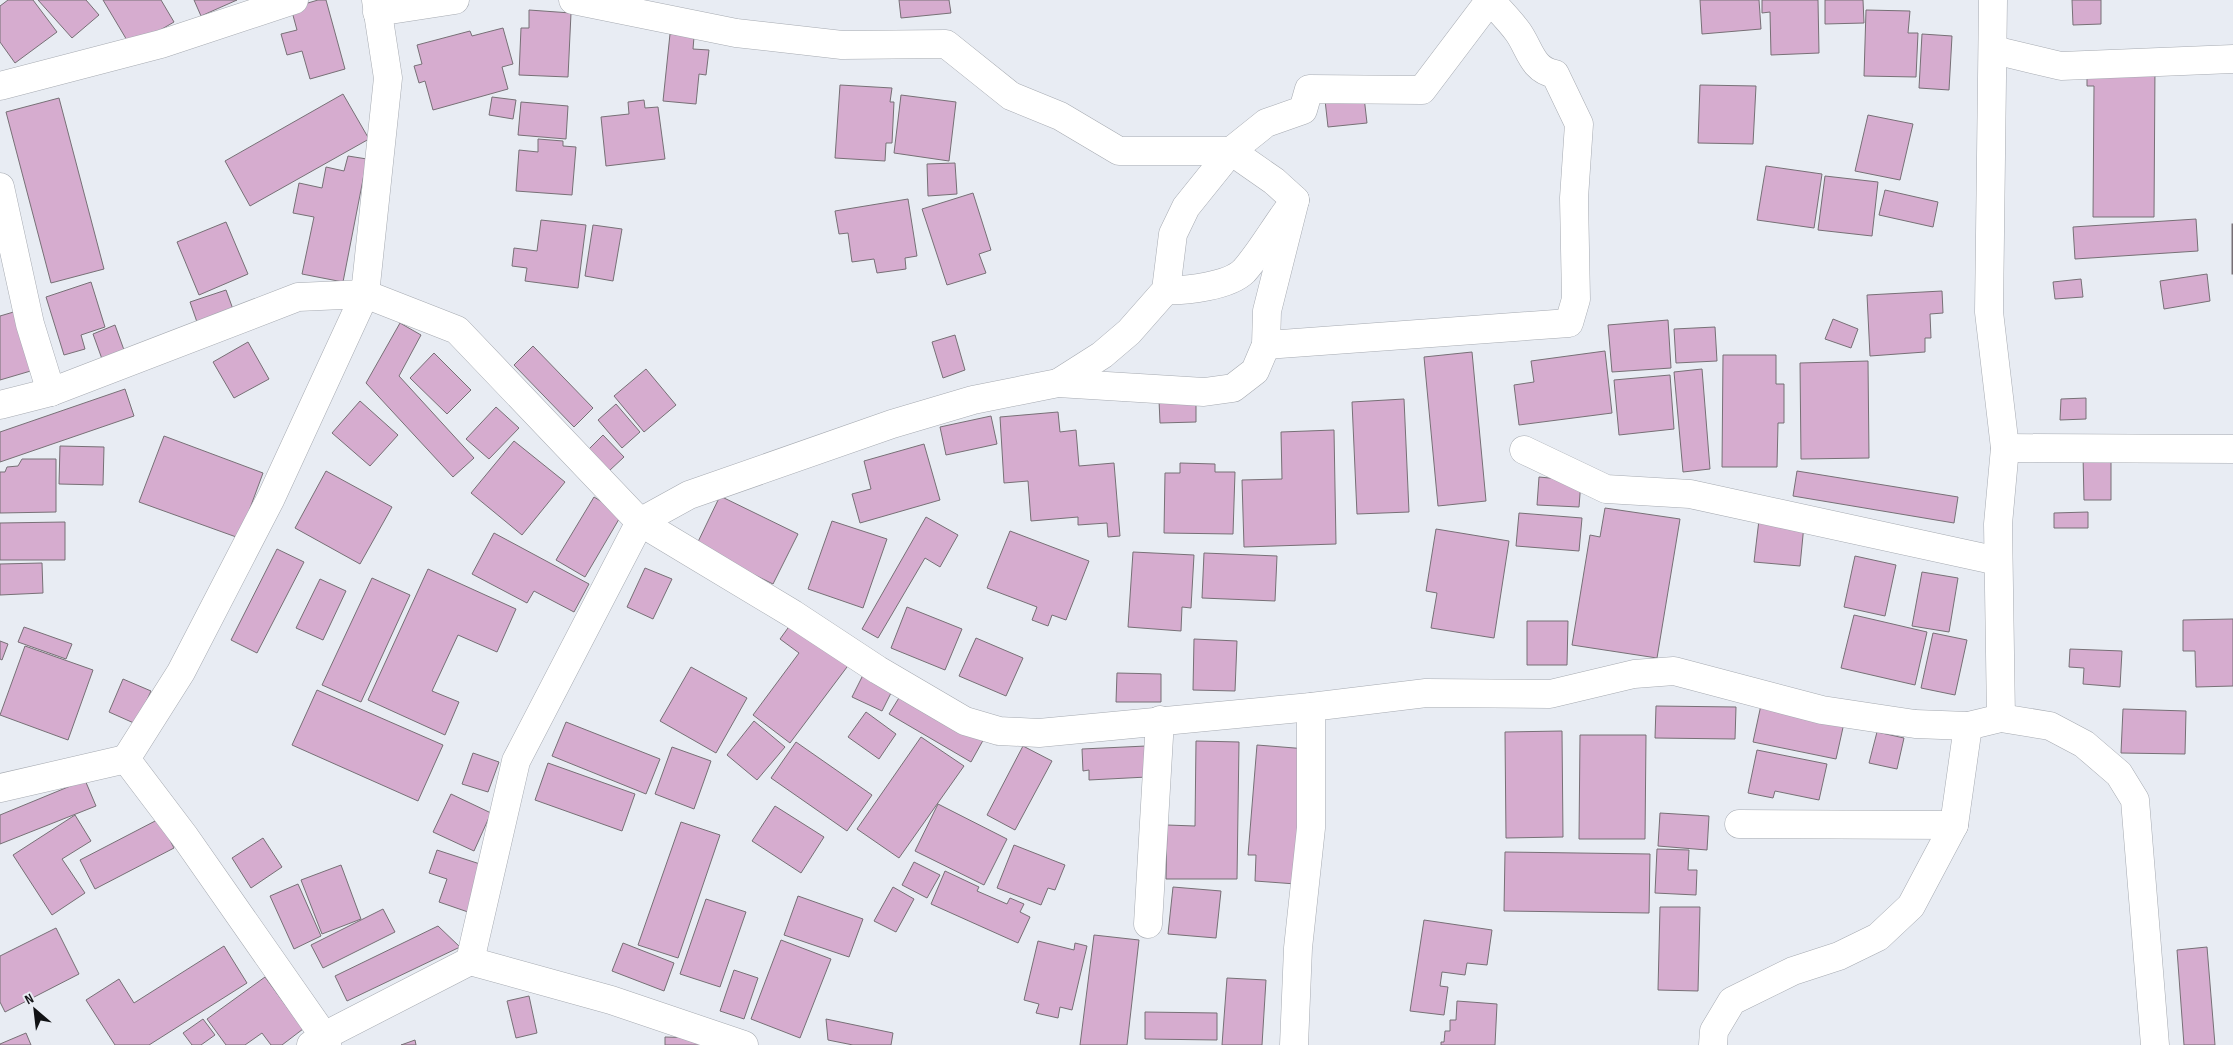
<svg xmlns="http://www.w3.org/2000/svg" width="2233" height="1045" font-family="'Sofia Sans Condensed',sans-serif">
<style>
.building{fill:#d6accf;stroke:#777076}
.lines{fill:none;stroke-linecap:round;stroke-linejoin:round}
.minor-casing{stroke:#a6aab1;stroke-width:29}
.minor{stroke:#fff;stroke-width:28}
</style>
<rect width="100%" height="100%" fill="#e8ecf3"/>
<g class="building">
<polygon points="8,0 33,0 57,32 15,63 0,42 0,6"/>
<polygon points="38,0 86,0 99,15 72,38"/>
<polygon points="103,0 161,0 174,22 131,47"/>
<polygon points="194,0 237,0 201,16"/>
<polygon points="318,0 326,0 345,69 310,79 302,51 287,55 281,34 297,30 291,8"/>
<polygon points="899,0 949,0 951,13 901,18"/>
<polygon points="1700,0 1759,0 1761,29 1702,34"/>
<polygon points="1762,0 1818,0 1819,53 1771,55 1770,12 1762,13"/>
<polygon points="1825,0 1863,0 1864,23 1825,24"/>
<polygon points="2072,0 2101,0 2101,24 2073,25"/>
<polygon points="529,10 571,13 568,77 519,75 521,28 529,28"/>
<polygon points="1866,10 1910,11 1908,33 1918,33 1916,77 1864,76"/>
<polygon points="503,28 513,64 502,67 508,89 433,110 425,81 419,83 414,66 422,64 417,45 470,31 472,36"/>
<polygon points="670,34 694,37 693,49 709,50 706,75 699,74 696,104 663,101"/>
<polygon points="1922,34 1952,36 1949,90 1919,88"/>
<polygon points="2087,66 2155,66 2154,217 2093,217 2094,86 2087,86"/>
<polygon points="840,85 892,88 890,102 894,102 892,143 886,143 885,161 835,158"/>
<polygon points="1700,85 1756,86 1753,144 1698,143"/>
<polygon points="343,94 369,139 250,206 225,161"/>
<polygon points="901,95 956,102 949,161 894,153"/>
<polygon points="492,97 516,100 513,119 489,115"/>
<polygon points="1364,97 1367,123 1328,127 1325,100"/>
<polygon points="59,98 104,269 51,283 6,112"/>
<polygon points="644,100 645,108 658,107 665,159 606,166 601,117 629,114 628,102"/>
<polygon points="521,102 568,106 566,139 518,135"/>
<polygon points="1868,115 1913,124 1900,180 1855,171"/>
<polygon points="538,139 563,141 563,146 576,147 572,195 516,191 519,150 538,152"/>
<polygon points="348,156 367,159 343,282 302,274 314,217 293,213 299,183 322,188 326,167 344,171"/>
<polygon points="955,163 957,194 928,196 927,164"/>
<polygon points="1766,166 1822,174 1814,228 1757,220"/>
<polygon points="1825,176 1878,182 1872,236 1818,230"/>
<polygon points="1885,190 1938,202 1933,227 1879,215"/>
<polygon points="973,193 991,250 979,254 986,273 947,285 922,209"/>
<polygon points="908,199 917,256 905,258 906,269 877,273 874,259 852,262 848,233 839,234 835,211"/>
<polygon points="2196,219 2198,251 2075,259 2073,227"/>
<polygon points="541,220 586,225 578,288 525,281 527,268 512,266 514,248 537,251"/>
<polygon points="226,222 248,274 199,295 177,242"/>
<rect x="2232" y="224" width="1" height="50"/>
<polygon points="593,225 622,229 613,281 585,276"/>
<polygon points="2207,274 2210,301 2164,309 2160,281"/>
<polygon points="2081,279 2083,297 2055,299 2053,282"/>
<polygon points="91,282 105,327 81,335 85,349 64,355 46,297"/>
<polygon points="226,290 234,312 198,325 190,302"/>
<polygon points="1942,291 1943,313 1930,314 1931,338 1925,338 1925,352 1870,356 1867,295"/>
<polygon points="17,311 34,370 0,380 0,316"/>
<polygon points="1833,319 1858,329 1851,348 1825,339"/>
<polygon points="1668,320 1671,368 1612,372 1608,325"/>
<polygon points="400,323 421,335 399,376 474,458 453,477 366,383"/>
<polygon points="115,325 124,350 102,359 93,334"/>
<polygon points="1715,327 1717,361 1676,363 1674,329"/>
<polygon points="955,335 965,370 943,378 932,342"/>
<polygon points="248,342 269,379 234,398 213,362"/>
<polygon points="533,346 593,408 574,427 514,365"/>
<polygon points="1605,351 1612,413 1519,425 1514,385 1534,382 1531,361"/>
<polygon points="1472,352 1486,501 1438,506 1424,357"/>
<polygon points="434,353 471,390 447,414 410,378"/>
<polygon points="1723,355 1776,355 1776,384 1784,384 1784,423 1778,423 1777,467 1722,467"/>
<polygon points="1868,361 1869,458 1801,459 1800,363"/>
<polygon points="646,369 676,405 644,432 614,396"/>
<polygon points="1702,369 1710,469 1683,472 1674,372"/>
<polygon points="1670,375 1674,429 1619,435 1614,380"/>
<polygon points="125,389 134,416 0,462 0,432"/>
<polygon points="2086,398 2086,419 2060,420 2061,399"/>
<polygon points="1196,399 1196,422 1160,423 1159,400"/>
<polygon points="1404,399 1409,512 1357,514 1352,402"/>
<polygon points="360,401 398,435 370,466 332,433"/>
<polygon points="616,404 640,432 622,448 598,420"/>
<polygon points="496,407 519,428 489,459 466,439"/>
<polygon points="1058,412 1060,432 1076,430 1079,466 1114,463 1120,536 1108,537 1107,523 1078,525 1078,517 1031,521 1028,481 1004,483 1000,417"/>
<polygon points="991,416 997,444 946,455 940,427"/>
<polygon points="1334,430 1336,544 1244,547 1242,480 1282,479 1281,432"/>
<polygon points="603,435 624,457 609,471 589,449"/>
<polygon points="164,436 263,473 239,538 139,502"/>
<polygon points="514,441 565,482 522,535 471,493"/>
<polygon points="924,444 940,500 860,523 852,494 871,489 864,461"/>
<polygon points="60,446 104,447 103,485 59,484"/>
<polygon points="2083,456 2111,456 2111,500 2084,500"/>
<polygon points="22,459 56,459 56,512 0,513 0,472 5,472 7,467 18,466"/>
<polygon points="1180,463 1215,464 1215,472 1235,472 1233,534 1164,533 1165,473 1180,473"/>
<polygon points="326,471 392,507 360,564 295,528"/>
<polygon points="1797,471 1958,497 1954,523 1793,496"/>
<polygon points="1539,477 1581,481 1579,507 1537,505"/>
<polygon points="720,496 798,534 773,584 696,546"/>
<polygon points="594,497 622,514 585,577 556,560"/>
<polygon points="1605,508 1680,519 1657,658 1572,645 1590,535 1600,537"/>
<polygon points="2088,512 2088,528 2054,528 2054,513"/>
<polygon points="1519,513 1582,518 1579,551 1516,546"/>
<polygon points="926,517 958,535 940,567 925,558 878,638 862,629"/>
<polygon points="1759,520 1804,525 1800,566 1754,562"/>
<polygon points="832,521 887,539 863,608 808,589"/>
<polygon points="65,522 65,560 0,560 0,523"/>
<polygon points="1436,529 1509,541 1494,638 1431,628 1437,593 1426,591"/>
<polygon points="1010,531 1089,561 1066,620 1052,615 1048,626 1032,620 1037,607 987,588"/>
<polygon points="494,533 589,584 574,612 534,591 527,603 472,574"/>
<polygon points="277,549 304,562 257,653 231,640"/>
<polygon points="1133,552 1194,555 1191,608 1182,607 1181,631 1128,627"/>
<polygon points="1204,553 1277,556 1275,601 1202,598"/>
<polygon points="1855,556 1896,565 1885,616 1844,607"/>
<polygon points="42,563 43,593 0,595 0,564"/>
<polygon points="645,568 672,579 653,619 627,607"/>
<polygon points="428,569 516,609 497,652 458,635 432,691 459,702 445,735 368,700"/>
<polygon points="1922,572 1958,578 1949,632 1912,626"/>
<polygon points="372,578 410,595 361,702 322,685"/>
<polygon points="320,579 346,591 323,640 296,628"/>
<polygon points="907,607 962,629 945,670 891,648"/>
<polygon points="1854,615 1927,632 1915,685 1841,668"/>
<polygon points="796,617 853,659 790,743 753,715 799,653 780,639"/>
<polygon points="2233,619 2233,686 2196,687 2195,651 2183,651 2183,620"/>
<polygon points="1527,621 1568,621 1567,665 1527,665"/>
<polygon points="24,627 72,644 66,659 18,642"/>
<polygon points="1933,633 1967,640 1955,695 1921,688"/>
<polygon points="976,638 1023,658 1006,696 959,676"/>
<polygon points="1194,639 1237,641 1235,691 1193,690"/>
<polygon points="0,641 8,644 2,660 0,659"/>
<polygon points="25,646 93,670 68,740 0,715"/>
<polygon points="2070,649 2122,651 2120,687 2083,684 2084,668 2069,667"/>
<polygon points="691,667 747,698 716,753 660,721"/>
<polygon points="864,673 894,687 882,711 852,697"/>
<polygon points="1117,673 1161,674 1161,702 1116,702"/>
<polygon points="123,679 151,691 136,724 109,712"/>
<polygon points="905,688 986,735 971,762 889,714"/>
<polygon points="317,690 443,745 418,801 292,745"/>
<polygon points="1761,705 1844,723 1836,759 1753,742"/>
<polygon points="1656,706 1736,707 1735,739 1655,738"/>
<polygon points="2123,709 2186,711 2185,754 2121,753"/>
<polygon points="866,712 896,734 879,759 848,737"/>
<polygon points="754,721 785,747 757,780 727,755"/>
<polygon points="566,722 660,759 646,794 552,756"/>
<polygon points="1562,731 1563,837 1506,838 1505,732"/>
<polygon points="1877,732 1904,738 1897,769 1869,763"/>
<polygon points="1580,735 1646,735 1645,839 1579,839"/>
<polygon points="921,737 964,766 899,858 857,829"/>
<polygon points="1196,741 1239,742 1237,879 1166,879 1167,825 1195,826"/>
<polygon points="796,742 872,795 847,831 771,778"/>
<polygon points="1257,745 1307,749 1296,884 1255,881 1256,855 1248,855"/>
<polygon points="1023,746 1052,761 1015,830 987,815"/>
<polygon points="1146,746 1147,777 1089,780 1089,770 1083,771 1082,749"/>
<polygon points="672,747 711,761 694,809 655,794"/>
<polygon points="1757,750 1827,764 1819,800 1775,791 1773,798 1748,793"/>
<polygon points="473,753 499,762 488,792 462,784"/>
<polygon points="548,763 635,794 622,831 535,800"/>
<polygon points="85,780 96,806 0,844 0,815"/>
<polygon points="451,794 491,813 474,851 433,832"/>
<polygon points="938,804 1007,839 984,885 915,851"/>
<polygon points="775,806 824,837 801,873 752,841"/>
<polygon points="1660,813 1709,816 1707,850 1658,846"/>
<polygon points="75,815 91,841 62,859 85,893 52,915 13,855"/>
<polygon points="159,819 174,848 95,889 80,860"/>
<polygon points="681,822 720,835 678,958 638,945"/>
<polygon points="263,838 282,867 251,888 232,858"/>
<polygon points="1014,845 1065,865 1055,890 1048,888 1041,905 997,888"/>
<polygon points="1657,849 1689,850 1688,870 1697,870 1696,895 1655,893"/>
<polygon points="437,850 483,865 468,912 439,902 447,879 429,873"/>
<polygon points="1505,852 1650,854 1649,913 1504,911"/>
<polygon points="914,862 940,875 927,898 902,885"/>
<polygon points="341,865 361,919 322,934 301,880"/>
<polygon points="945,871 979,887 977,891 1007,904 1010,898 1024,904 1020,912 1030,917 1018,943 931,904"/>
<polygon points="298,884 321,936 294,949 270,896"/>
<polygon points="893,887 914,899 896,932 874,921"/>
<polygon points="1173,887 1221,891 1216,938 1168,934"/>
<polygon points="798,896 863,919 849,957 784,935"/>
<polygon points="706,899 746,912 720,987 680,974"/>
<polygon points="1660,907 1700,907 1698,991 1658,990"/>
<polygon points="383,909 395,932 323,968 311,945"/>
<polygon points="1424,920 1492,930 1487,965 1467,963 1465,975 1442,972 1440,986 1448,987 1444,1015 1410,1011"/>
<polygon points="438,926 460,947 347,1001 335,976"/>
<polygon points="56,928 79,974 5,1012 0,1002 0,956"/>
<polygon points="1094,935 1139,940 1127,1045 1080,1045"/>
<polygon points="781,940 831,959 800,1038 751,1019"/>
<polygon points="1038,941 1074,950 1075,943 1087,946 1072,1010 1060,1007 1058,1018 1036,1013 1039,1004 1024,1000"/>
<polygon points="623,943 674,963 664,991 612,971"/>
<polygon points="224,946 247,983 149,1045 115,1045 86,1000 119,979 134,1003"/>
<polygon points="2207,947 2215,1045 2184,1045 2177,950"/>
<polygon points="734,970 758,978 744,1019 720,1011"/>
<polygon points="265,977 303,1029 282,1045 271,1045 262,1033 245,1045 226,1045 207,1019"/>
<polygon points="1227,978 1266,980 1262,1045 1222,1045"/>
<polygon points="529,996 537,1033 516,1038 507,1001"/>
<polygon points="1457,1001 1497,1004 1495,1045 1441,1045 1441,1042 1444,1042 1445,1031 1450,1031 1450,1020 1456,1020"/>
<polygon points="1145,1012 1217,1013 1217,1040 1145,1039"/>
<polygon points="203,1019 215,1035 201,1045 192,1045 183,1033"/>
<polygon points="826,1019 893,1033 891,1045 853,1045 828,1040"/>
<polygon points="26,1033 31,1045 0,1045 0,1044"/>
<polygon points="665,1037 700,1038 700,1045 665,1045"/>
<polygon points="415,1040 416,1045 401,1045"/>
</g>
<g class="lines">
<defs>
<g id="minor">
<polyline points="573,0 736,33 842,45 946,44 1011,96 1060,116 1119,151 1231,151 1274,181 1295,200"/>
<polyline points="1993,0 1989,312 2005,448 1998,524 2001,718"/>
<polyline points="377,12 455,0"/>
<polyline points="1994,50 2061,66 2233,59"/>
<polyline points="0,86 161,44 294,0"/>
<polyline points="0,187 30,324 51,392"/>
<path d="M1166 290C1186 291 1229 286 1244 271 1260 253 1273 230 1287 211"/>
<path d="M1058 383 1102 355 1129 332 1166 290 1173 234 1186 207 1231 151 1266 123 1303 110 1309 89 1422 90 1490 0C1500 11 1510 21 1518 32 1530 49 1532 70 1555 74L1579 124 1574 198 1576 299 1569 323 1266 345"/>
<polyline points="0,405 51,392 298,297 365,294 457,330 640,522 793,614 878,670 965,721 999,731 1039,733 1311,707 1426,693 1550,694 1634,674 1674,671 1822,710 1915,724 1968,726 2001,718 2050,726 2084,744 2119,774 2135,800 2155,1045"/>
<polyline points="2005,448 2233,449"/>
<polyline points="1524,450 1606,489 1690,494 1998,561"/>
<polyline points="0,788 126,759"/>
<polyline points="1739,824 1954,825"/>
<polyline points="1148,924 1160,720"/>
<polyline points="470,961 516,761 640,522 689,495 892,424 973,400 1058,383 1204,392 1233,388 1255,371 1266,345 1267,311 1295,200"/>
<polyline points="311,1045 324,1036 470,961 611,1000 744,1045"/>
<polyline points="327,1045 324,1036 185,837 126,759 181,672 271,498 365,294 388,78 376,0"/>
<polyline points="1294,1045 1298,948 1311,828 1311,707"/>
<polyline points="1713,1045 1714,1031 1732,1001 1793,971 1839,956 1878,937 1911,906 1954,825 1968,726"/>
</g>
</defs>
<use href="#minor" class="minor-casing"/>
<use href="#minor" class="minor"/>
</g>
<g transform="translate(35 1010) rotate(332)" stroke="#e8ecf3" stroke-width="4" paint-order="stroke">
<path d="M0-4L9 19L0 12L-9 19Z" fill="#111215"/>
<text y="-8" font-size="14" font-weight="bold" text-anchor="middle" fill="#111215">N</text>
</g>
</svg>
